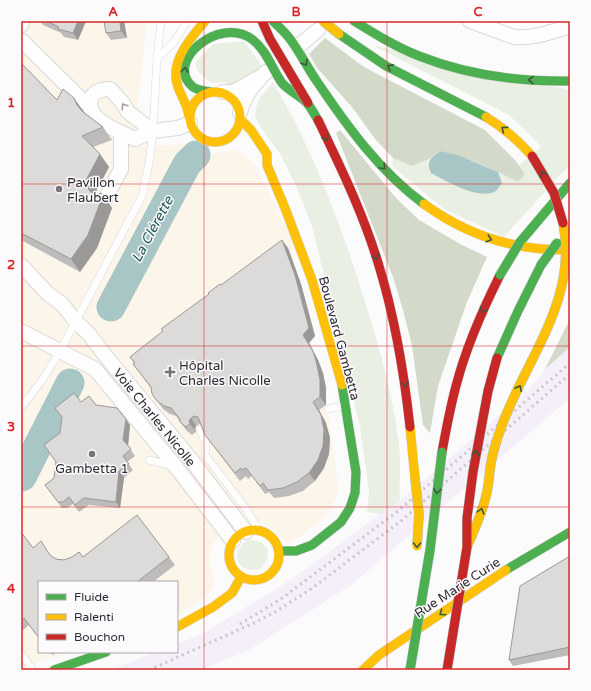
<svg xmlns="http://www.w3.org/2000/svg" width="591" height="691" font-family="'Varela Round',sans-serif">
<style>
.built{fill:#f4eff8}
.medical{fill:#fcf5ea}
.green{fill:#eaefe4}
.forest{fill:#d3daca}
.water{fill:#a9c6c7}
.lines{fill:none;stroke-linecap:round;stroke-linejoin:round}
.river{stroke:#a9c6c7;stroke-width:29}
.lane-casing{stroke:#d9d7da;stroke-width:8}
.street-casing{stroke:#d9d7da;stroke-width:16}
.fast-casing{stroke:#d9d7da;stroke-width:10}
.slow-casing{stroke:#d9d7da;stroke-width:10}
.jam-casing{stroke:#d9d7da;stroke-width:10}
.lane{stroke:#fffeff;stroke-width:7}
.street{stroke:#fffeff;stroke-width:14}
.fast{stroke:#4caf50;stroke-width:9}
.slow{stroke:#ffc107;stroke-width:9}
.jam{stroke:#c62828;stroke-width:9}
.rail{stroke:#c8c8c9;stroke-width:3;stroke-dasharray:2 4;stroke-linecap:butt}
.fast-bridge-casing{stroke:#b3c1bc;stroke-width:10;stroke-linecap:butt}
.slow-bridge-casing{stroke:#b3c1bc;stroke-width:10;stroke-linecap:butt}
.jam-bridge-casing{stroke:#b3c1bc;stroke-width:10;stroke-linecap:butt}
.fast-bridge{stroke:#4caf50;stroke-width:9}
.slow-bridge{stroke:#ffc107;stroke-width:9}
.jam-bridge{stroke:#c62828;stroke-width:9}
.wall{fill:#bebcbb}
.shaded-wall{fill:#9b9998}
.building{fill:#dddbd9;stroke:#9b9998}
.oneway{stroke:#38593b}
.oneway2{stroke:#a19fa2}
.grid{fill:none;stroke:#d62828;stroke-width:1;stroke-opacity:0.55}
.poi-dot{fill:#767477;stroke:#fcfafd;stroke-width:1.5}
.labels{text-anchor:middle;stroke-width:3;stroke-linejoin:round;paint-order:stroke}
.poi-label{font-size:13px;fill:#2e2b30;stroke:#fcfafd;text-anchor:start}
.street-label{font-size:13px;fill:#2e2b30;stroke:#fcfafd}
.water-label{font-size:14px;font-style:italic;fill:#1e585b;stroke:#fcfafd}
.neatline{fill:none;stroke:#d62828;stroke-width:1.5}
.grid-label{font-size:13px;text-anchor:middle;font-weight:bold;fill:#d62828}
</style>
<rect width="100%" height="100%" fill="#fcfbfc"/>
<polygon class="built" points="570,347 570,398 351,585 249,650 201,670 110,670 156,652 177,652 177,644 202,634 292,579 385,510 400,501 528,390 545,369"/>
<polygon class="medical" points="21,21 147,21 138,104 141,115 139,128 134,143 143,146 185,144 207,155 236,150 245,154 255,166 291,236 295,278 327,403 338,485 338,494 331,511 325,518 291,543 286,542 275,531 263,523 247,520 230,525 225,529 214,542 211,549 210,563 214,582 212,589 208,595 198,603 177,614 177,582 39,582 39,652 69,652 21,669"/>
<g class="green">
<polygon points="244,41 262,66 255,74 233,86 223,82 213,83 208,81 198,71 196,67 196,62 213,44"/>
<polygon points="372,45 570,90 570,166 560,175 504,237 444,209 392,166 393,158 412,166 429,159 428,165 502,183 498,172 518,182 525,174 519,165 541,147 534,139 509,115"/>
<path d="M273 82C313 150 341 224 364 299 379 346 393 395 399 444 401 462 399 482 400 501L380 514 367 512 369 492 360 426 312 226 297 188 281 155 261 128 255 116 256 108 259 99Z"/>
<path d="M248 540C258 540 263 542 268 550L267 559 262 568C237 577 228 551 248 540Z"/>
</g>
<g class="forest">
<path d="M325 38 364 67 485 130 515 160 525 174 518 182C492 169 468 157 440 151L429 159 412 166 393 158 375 139 352 107 317 68 309 54Z"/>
<polygon points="340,130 396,198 419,220 462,245 487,257 467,302 438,386 430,433 423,425 412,346 403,310 393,277 336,133"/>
<polygon points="570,319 570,347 545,369"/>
</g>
<path class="water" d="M440 151 458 155 498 172 502 183C500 185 498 189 496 191 480 201 446 181 431 173 426 160 430 159 440 151Z"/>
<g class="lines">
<g class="river">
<polyline points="111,307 187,164 196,155"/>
<polyline points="22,477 70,383"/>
</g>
<defs>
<g id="lane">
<polyline points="157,59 174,42 187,21"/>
<polyline points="21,408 43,379 60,351 142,196 149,163 153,131 157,59 161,21"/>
<polyline points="328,409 344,406"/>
<polyline points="200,429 206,443 205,455 247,510 259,531"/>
<polyline points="149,460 174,466"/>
<polyline points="21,654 33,670"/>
</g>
<g id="street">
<path d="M470 21 514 37C532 39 552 32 570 26"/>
<polyline points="21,25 22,21"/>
<polyline points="21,40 82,100 90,105"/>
<polyline points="301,44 318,30"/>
<path d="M223 92C235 94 245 85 256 79"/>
<path d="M240 113C244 96 254 84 266 72"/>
<path d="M153 131 128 112 122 102 110 89C103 89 94 91 91 98 83 119 121 132 135 139L153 131 178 128 190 123"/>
<polyline points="105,199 121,169 121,133"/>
<polyline points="21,265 48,294 62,304 76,322 89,334 104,354 189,457 246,532"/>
<polyline points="21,331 95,369 176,467 233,541"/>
</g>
<g id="fast">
<path d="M273 21C279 27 285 32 290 39 300 52 307 67 316 80 347 126 379 171 424 204"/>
<path d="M354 21C375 34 396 47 419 56 467 75 519 82 570 81"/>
<polyline points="339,34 386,66 486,117"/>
<path d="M210 92C205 91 197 90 193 87 163 63 219 14 253 40 267 51 272 69 282 83 289 91 299 95 306 102 311 107 314 114 318 120"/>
<polyline points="520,242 570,183"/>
<polyline points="497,358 518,311 541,265"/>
<polyline points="279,551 296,551 312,545 341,522 350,508 355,493 356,472 342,385"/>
<polyline points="506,570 570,532"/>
<polyline points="54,670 106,652"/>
</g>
<g id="slow">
<circle cx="215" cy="117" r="25"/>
<path d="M189 116C187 104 182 98 178 87 169 62 190 39 205 21"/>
<path d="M486 117C504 128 518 140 532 156"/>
<polyline points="240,119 251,130 267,154 267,165 285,208 312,280 342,385"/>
<path d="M424 204C468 236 515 251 569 250"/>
<polyline points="410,427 415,478"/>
<circle cx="254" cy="555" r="25"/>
<polyline points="177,627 213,607 232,593 241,577"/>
<polyline points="363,670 379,655 506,570"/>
</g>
<g id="jam">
<path d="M318 120C341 168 364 215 379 266 395 318 404 372 410 427"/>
<path d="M442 452C446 430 450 408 456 386 466 347 482 311 500 275"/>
</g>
</defs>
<use href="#lane" class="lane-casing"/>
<use href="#street" class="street-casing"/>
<use href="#fast" class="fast-casing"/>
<use href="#slow" class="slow-casing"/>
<use href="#jam" class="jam-casing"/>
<use href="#lane" class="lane"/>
<use href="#street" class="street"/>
<use href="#fast" class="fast"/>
<use href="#slow" class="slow"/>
<use href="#jam" class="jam"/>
<g class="rail">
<polyline points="240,624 281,599 398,511 570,363"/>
<polyline points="149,670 256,622 275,612 311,589 401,521 570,374"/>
</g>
<defs>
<g id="fast-bridge">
<polyline points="541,265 557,243"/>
<polyline points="500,275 520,242"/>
<polyline points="410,670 430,550 442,452"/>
</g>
<g id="slow-bridge">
<polyline points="323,21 339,34"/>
<polyline points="415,478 419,514 417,546"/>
<path d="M467 547C474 530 482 514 486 496 489 485 489 474 491 463 493 451 497 439 501 428 525 360 579 300 563 223"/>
</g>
<g id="jam-bridge">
<polyline points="262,21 270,39 308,103"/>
<polyline points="532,156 554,193 563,223"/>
<polyline points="447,670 467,547 467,518 473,472 488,391 497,358"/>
</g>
</defs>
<use href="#fast-bridge" class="fast-bridge-casing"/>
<use href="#slow-bridge" class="slow-bridge-casing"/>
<use href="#jam-bridge" class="jam-bridge-casing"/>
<use href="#fast-bridge" class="fast-bridge"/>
<use href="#slow-bridge" class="slow-bridge"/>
<use href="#jam-bridge" class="jam-bridge"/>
</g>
<g class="wall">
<polygon points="40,21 86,21 78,40 64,37 61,33 43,25"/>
<polygon points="124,21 127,38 111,40 106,33"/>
<polygon points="21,63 57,100 74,98 84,112 103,127 112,140 93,147 109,167 95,194 103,195 112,208 97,248 80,272 21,240"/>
<polygon points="288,248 301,284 315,336 309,343 318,360 323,373 326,388 326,405 319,410 326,423 330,438 329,454 324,468 315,481 303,491 289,496 274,498 269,492 265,494 252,476 248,479 246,476 240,481 211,443 205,435 200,424 196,426 195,429 196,432 192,435 186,430 176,416 170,414 163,409 152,394 151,388 133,364 134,363 130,357 221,285"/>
<polygon points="81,402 96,405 130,425 128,446 135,456 127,462 133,470 124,478 120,508 89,505 79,512 73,504 67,508 62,508 45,485 54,478 60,433"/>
<polygon points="21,532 33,548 50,555 56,559 64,560 83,557 169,557 175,565 153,582 39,582 39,638 29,625 21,632"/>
<polygon points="570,556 570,655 513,666 509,660"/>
<polygon points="50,652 57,652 52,655"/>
</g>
<g class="shaded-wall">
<polygon points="78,21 86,21 78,40 73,33"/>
<polygon points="120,21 124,21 127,38 121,31"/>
<polygon points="74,98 83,111 86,118 77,105"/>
<polygon points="100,154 109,167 94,195 98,203 84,184"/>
<polygon points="103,195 112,208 97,248 80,272 71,259"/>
<polygon points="282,240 288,248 301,284 315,336 309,343 318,360 323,373 326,388 326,405 320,397 303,335"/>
<polygon points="313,402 319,410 326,423 330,438 329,454 324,468 315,481 309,473"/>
<polygon points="191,418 196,426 195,429 196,432 190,424 189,421"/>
<polygon points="126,419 130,425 128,446 123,440"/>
<polygon points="119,471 124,478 120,508 116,502"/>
</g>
<g class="building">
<polygon points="46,21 78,21 73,33 58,29 59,27"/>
<polygon points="104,21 120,21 121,31 106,33"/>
<polygon points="21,63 57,100 63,89 74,98 77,105 83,112 103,127 82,136 100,154 84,184 88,186 89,190 92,193 96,195 101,193 103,195 88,235 71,259 21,233"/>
<polygon points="282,240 295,275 309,328 303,335 313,351 317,365 320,380 320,397 313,402 321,415 324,430 323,446 318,460 309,473 297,482 283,488 268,490 263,483 260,486 246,468 242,470 241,468 235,473 205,435 198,417 194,416 191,418 189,421 190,424 186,427 180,422 180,419 171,408 164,406 157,401 152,394 151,387 133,364 135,363 130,357 163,331 161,329 209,294 208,293 220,284 221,285"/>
<polygon points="74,393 81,402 89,396 96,405 117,408 126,419 123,440 131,449 123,456 129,464 119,471 116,502 84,498 75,505 69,497 63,502 58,502 45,485 54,478 56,462 44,445 60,433 62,417 55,408"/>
<polygon points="137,515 169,557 137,582 39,582 39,638 24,618 21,620 21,532 33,548 41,541 50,555 56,559 64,560 72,557 79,552 83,557"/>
<polygon points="570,556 570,647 509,660 520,586"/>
</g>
<defs><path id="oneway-chevron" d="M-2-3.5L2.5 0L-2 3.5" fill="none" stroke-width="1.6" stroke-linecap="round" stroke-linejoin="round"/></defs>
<g class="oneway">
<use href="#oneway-chevron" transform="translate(305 63) rotate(57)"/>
<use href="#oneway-chevron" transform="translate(390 67) rotate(-152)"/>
<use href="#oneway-chevron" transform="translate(185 70) rotate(-83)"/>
<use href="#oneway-chevron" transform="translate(531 80) rotate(-178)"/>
<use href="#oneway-chevron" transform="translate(504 129) rotate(-143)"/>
<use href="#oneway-chevron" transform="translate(326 138) rotate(65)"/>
<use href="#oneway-chevron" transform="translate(383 167) rotate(47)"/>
<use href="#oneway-chevron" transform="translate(543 174) rotate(-121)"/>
<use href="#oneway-chevron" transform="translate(489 239) rotate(18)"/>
<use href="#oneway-chevron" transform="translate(376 257) rotate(73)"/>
<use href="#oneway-chevron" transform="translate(483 310) rotate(113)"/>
<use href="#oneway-chevron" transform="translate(405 384) rotate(82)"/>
<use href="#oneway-chevron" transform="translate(519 388) rotate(-63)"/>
<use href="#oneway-chevron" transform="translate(476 453) rotate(-80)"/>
<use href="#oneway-chevron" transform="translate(437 491) rotate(97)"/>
<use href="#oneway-chevron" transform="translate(481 511) rotate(-74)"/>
<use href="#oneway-chevron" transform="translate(417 545) rotate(91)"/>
<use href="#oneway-chevron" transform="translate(442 613) rotate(146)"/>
</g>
<use class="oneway2" href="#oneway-chevron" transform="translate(124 106) rotate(-123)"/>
<path class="grid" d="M204 21V670M387 21V670M21 184H570M21 346H570M21 507H570"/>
<g class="poi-dot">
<circle cx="59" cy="189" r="4"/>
<path d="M168 366h4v4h4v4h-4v4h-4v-4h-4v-4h4z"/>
<circle cx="92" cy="454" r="4"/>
</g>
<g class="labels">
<g class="poi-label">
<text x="67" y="187">Pavillon<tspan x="67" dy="15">Flaubert</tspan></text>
<text x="179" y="370">Hôpital<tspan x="179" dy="15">Charles Nicolle</tspan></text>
<text x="92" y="473" text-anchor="middle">Gambetta 1</text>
</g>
<g class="street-label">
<text transform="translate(340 338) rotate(75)" y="5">Boulevard Gambetta</text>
<text transform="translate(155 417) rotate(51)" y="5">Voie Charles Nicolle</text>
<text transform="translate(457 587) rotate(-33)" y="5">Rue Marie Curie</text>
</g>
<g class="water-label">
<text transform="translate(152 229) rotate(-62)" y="5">La Clérette</text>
</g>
</g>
<rect width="591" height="691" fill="none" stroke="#fcfafd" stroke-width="44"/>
<rect x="38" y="581" width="140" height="72" fill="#fcfafd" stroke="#aaa7ab"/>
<rect x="46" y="594" width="20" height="6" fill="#4caf50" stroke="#aaa7ab"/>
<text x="74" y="601" font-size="12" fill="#2e2b30">Fluide</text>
<rect x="46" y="614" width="20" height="6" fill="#ffc107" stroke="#aaa7ab"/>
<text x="74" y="621" font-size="12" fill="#2e2b30">Ralenti</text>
<rect x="46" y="634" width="20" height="6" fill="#c62828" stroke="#aaa7ab"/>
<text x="74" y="641" font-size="12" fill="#2e2b30">Bouchon</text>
<rect x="22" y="22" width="547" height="647" class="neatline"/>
<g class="grid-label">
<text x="113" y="16">A</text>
<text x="296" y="16">B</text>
<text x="478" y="16">C</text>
<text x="11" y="107">1</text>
<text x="11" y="269">2</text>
<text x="11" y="431">3</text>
<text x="11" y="593">4</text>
</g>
</svg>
